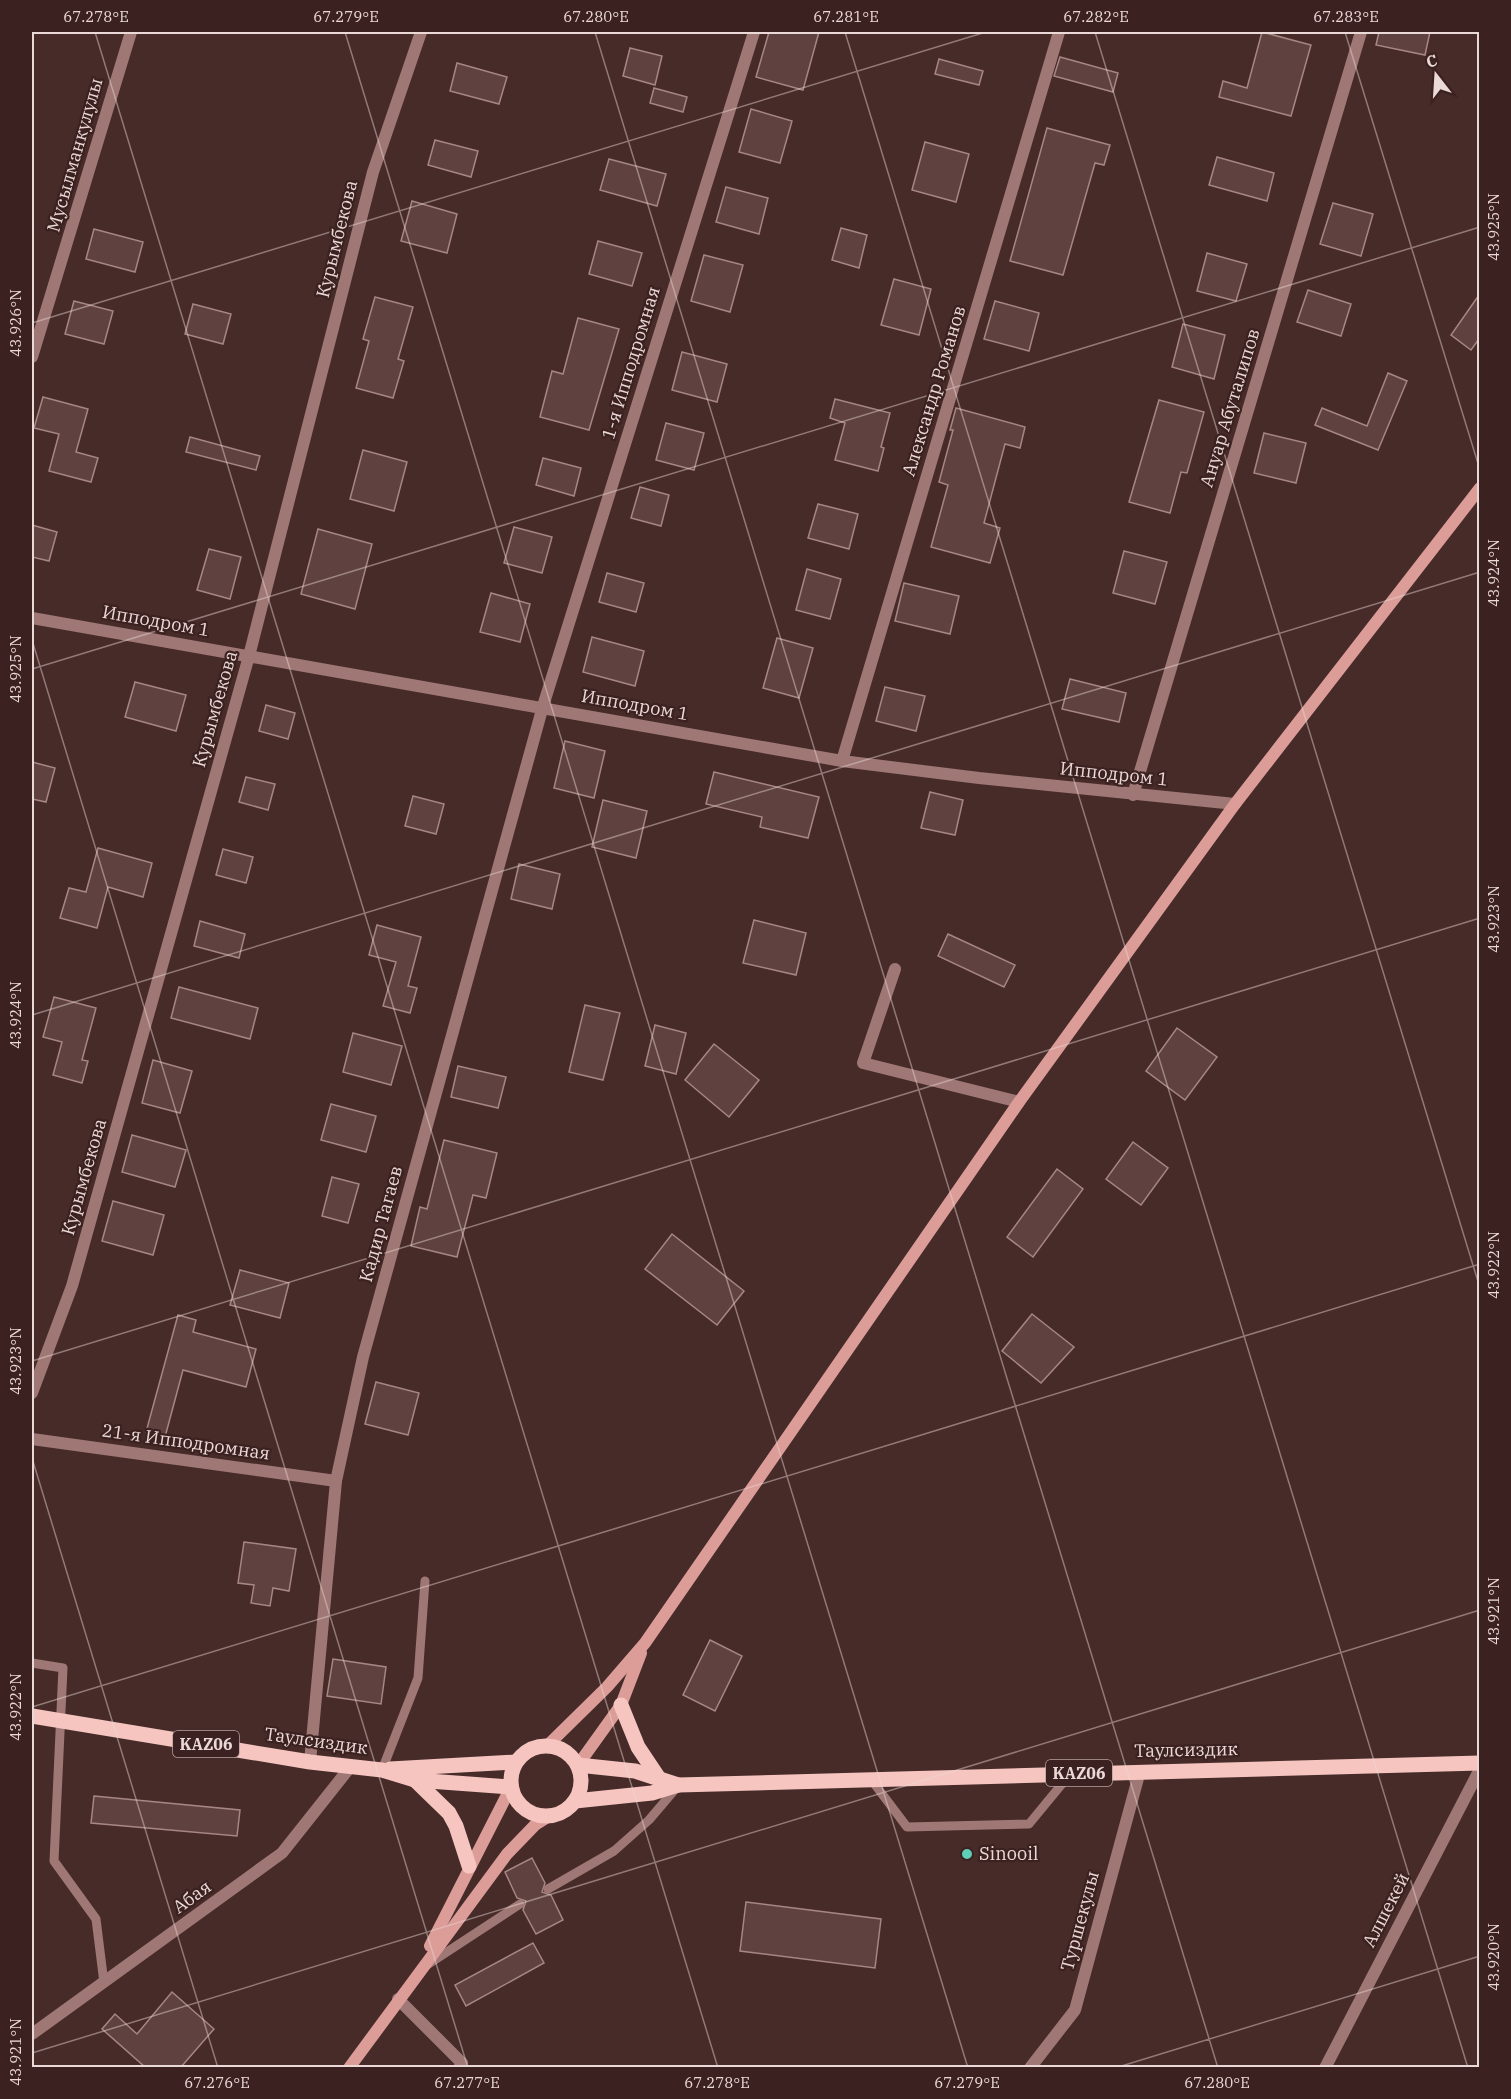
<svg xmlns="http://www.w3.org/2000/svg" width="1511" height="2099" font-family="'IBM Plex Serif',serif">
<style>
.building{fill:#5f4240;stroke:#a78683;stroke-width:1.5}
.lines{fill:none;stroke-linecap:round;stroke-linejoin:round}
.service{stroke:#9f7774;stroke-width:9}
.minor{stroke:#9f7774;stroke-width:12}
.secondary{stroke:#dc9d98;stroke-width:12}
.primary{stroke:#f6c5c0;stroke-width:15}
.ticks{fill:none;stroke:#ebd9d7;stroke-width:1.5;stroke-opacity:0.45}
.poi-dot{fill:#5dceb8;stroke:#3b211f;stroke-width:2}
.labels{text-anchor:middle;stroke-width:4.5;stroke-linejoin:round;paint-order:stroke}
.shield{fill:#3b211f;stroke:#b6a2a0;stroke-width:1.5}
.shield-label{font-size:16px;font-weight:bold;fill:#ebd9d7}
.street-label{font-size:18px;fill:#ebd9d7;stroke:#3b211f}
.poi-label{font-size:18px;fill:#ebd9d7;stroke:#3b211f;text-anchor:start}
.neatline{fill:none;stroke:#ebd9d7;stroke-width:2}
.ticks-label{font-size:15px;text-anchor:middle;fill:#ebd9d7}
</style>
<rect width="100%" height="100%" fill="#462b29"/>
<g class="building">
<polygon points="769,32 819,32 803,90 756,77"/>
<polygon points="1262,32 1311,45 1291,116 1219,97 1223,81 1247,88"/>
<polygon points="1379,32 1430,32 1425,55 1376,45"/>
<polygon points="630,48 662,56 655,85 623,76"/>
<polygon points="1060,57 1118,73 1113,92 1054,76"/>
<polygon points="939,59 983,71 979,85 935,74"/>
<polygon points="457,63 507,77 499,104 450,91"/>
<polygon points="654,88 687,97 683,112 650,103"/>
<polygon points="751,109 792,121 780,163 739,152"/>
<polygon points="1047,128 1110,145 1104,165 1095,163 1063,275 1010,261"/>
<polygon points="435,140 478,151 471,177 428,165"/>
<polygon points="925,142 969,154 956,202 912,190"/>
<polygon points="1217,157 1274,173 1267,201 1209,185"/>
<polygon points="609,159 666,174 657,206 600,190"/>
<polygon points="726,187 768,198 759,234 716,222"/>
<polygon points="412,201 457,214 447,253 401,241"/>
<polygon points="1333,203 1373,214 1361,256 1320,244"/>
<polygon points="841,228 867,235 859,268 832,260"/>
<polygon points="94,229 143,242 135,272 86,259"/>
<polygon points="598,241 642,253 632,286 589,274"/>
<polygon points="1207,253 1247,264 1236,301 1197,291"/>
<polygon points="704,255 743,265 730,312 691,301"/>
<polygon points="894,279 931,289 919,335 881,325"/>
<polygon points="1308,290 1351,304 1341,336 1297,322"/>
<polygon points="1479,295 1479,339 1471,350 1451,335"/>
<polygon points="375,297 413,307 398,359 404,361 393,398 356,388 369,341 363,339"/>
<polygon points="74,301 113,311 104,344 65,334"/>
<polygon points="995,301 1039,313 1029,351 984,339"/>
<polygon points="193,304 231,314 223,344 185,334"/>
<polygon points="578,318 619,329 589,430 540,417 552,371 563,374"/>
<polygon points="1183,324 1225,335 1214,379 1172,367"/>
<polygon points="682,352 727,364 717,402 672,390"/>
<polygon points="1388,373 1407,381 1378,450 1315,425 1322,408 1367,426"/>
<polygon points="43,397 88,409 76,452 98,458 91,482 49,471 59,434 34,428"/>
<polygon points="835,399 890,413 881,447 884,448 878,471 835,460 845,423 830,418"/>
<polygon points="1159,400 1204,412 1187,473 1181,472 1170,513 1129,502"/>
<polygon points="956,408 1025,427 1020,448 1005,444 984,523 1000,528 990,563 931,547 948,485 939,482 953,430 950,430"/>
<polygon points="666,423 704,433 694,470 656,460"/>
<polygon points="1264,433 1306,443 1296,483 1254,473"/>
<polygon points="190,437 260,456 256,470 186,452"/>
<polygon points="363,450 407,462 394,511 350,499"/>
<polygon points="543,458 581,468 574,496 536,485"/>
<polygon points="640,487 669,495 661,526 631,518"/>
<polygon points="818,504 858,514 849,549 808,538"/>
<polygon points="32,525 57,532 49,561 32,557"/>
<polygon points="514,527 552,537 542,573 504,563"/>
<polygon points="318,529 372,544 355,609 301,594"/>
<polygon points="209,549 241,557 230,599 197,590"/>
<polygon points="1124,551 1167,562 1155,604 1113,593"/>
<polygon points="807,569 841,579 830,619 796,610"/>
<polygon points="607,573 644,583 636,612 599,602"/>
<polygon points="904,583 959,596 950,634 895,621"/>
<polygon points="491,593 530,604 520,642 480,632"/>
<polygon points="592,637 644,651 635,686 583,672"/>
<polygon points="777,638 813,648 799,698 763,688"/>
<polygon points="1070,679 1126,693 1119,722 1062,709"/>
<polygon points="135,682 186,695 176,731 125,717"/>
<polygon points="885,687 925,696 916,731 876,721"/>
<polygon points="266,705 295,713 288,739 259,731"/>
<polygon points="565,741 605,751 594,798 554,788"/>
<polygon points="32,762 55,768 46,802 32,799"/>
<polygon points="714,772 819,797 808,838 760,827 762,817 706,804"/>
<polygon points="246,777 275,784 268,810 239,802"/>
<polygon points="930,792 963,800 955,835 921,828"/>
<polygon points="413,796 444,804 436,834 405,826"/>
<polygon points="603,800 647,811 636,858 592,847"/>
<polygon points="98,848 152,863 143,897 108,887 97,928 60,918 69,888 86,892"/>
<polygon points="223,849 253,857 246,883 216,875"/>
<polygon points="519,864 560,874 552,909 511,899"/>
<polygon points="754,920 806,933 796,975 743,963"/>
<polygon points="200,921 245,934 239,958 194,946"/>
<polygon points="377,925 421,937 408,986 417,988 410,1013 383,1006 396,962 369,955"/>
<polygon points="948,934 1015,965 1004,987 938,956"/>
<polygon points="179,987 258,1008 250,1039 171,1018"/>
<polygon points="54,997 96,1008 82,1060 88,1061 82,1083 53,1075 62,1042 43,1037"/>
<polygon points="585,1005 620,1013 603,1080 569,1072"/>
<polygon points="655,1025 686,1033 676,1074 645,1066"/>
<polygon points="1177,1028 1217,1057 1185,1100 1146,1071"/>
<polygon points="353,1033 402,1046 391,1085 343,1072"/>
<polygon points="714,1044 759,1080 729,1117 685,1080"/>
<polygon points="153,1060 192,1071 180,1113 142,1103"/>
<polygon points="458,1066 506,1077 498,1108 451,1097"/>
<polygon points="331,1104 376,1116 366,1152 321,1140"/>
<polygon points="132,1135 186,1150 175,1187 122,1172"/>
<polygon points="444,1140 497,1153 486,1198 473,1195 457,1257 411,1246 420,1207 427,1209"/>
<polygon points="1133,1142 1168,1168 1141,1205 1106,1179"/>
<polygon points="1057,1169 1083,1189 1033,1257 1007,1237"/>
<polygon points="332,1177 359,1184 348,1223 322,1216"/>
<polygon points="113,1201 164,1215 153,1255 102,1241"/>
<polygon points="672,1234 744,1291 717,1325 645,1269"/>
<polygon points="240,1270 289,1283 280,1318 230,1305"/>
<polygon points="1032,1314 1074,1347 1041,1383 1002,1351"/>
<polygon points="178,1315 196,1320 193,1332 256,1349 246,1387 183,1370 165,1437 146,1432"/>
<polygon points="376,1382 419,1393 408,1435 365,1424"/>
<polygon points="244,1542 296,1549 289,1591 273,1588 270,1606 251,1603 254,1585 238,1583"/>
<polygon points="710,1640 742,1656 715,1711 683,1695"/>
<polygon points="333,1659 386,1667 381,1704 327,1696"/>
<polygon points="94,1796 240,1810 237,1836 91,1823"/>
<polygon points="532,1858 545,1883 542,1892 551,1895 563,1920 536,1934 523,1910 526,1901 517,1898 505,1872"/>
<polygon points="746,1902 881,1919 875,1968 740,1951"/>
<polygon points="533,1943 544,1963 466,2006 455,1985"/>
<polygon points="172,1992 214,2029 181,2067 145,2067 102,2029 115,2014 137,2034"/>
</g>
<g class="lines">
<g class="service">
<polyline points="32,1663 63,1668 54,1861 96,1919 104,1983"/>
<polyline points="382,1770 418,1678 425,1581"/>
<polyline points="870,1778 907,1827 1029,1824 1071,1773"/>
<polyline points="548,1889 614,1851 649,1820 677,1787"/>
<polyline points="427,1965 520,1904"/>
</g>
<g class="minor">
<polyline points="32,357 131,32"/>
<polyline points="32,618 842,761 979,778 1235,804"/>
<polyline points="842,761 1059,32"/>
<polyline points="1133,795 1361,32"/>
<polyline points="895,969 863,1063 1019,1102"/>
<polyline points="32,1393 72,1286 249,656 373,172 421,32"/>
<polyline points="32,1439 336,1481"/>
<polyline points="310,1762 336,1481 363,1357 543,706 754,32"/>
<polyline points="398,1999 462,2063 459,2068"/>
<polyline points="32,2034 282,1853 351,1766"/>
<polyline points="1030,2068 1075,2010 1140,1771"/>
<polyline points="1325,2068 1480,1769"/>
</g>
<g class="secondary">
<polyline points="548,1745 607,1687 645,1643 1019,1102 1235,804 1480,488"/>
<polyline points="578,1765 621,1705 641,1653"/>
<polyline points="430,1946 511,1787"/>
<polyline points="349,2068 507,1854 535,1825 551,1815"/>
</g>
<g class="primary">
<polyline points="621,1705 638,1747 658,1777"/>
<polyline points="32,1716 310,1762 382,1770 415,1780 511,1787"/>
<circle cx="546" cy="1781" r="35"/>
<polyline points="578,1765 635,1771 678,1785"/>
<polyline points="390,1769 516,1762"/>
<polyline points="415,1780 449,1813 456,1826 469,1866"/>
<polyline points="575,1801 652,1793 678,1785 1480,1763"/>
</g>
</g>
<path class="ticks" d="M95 32 718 2068M345 32 968 2068M595 32 1218 2068M845 32 1468 2068M1095 32 1480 1288M1345 32 1480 470M32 323 986 32M32 640 468 2068M32 669 1480 227M32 1015 1480 572M32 1361 1480 918M32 1458 218 2068M32 1707 1480 1264M32 2053 1480 1610M1115 2068 1480 1956"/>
<circle class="poi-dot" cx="967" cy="1854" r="6"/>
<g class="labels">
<g class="shield">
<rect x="173" y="1731" width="66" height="26" rx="4.5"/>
<rect x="1046" y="1760" width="66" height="26" rx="4.5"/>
</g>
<g class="shield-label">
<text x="206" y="1750">KAZ06</text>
<text x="1079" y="1779">KAZ06</text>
</g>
<g class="street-label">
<text transform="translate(75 155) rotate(-74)" y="6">Мусылманкулулы</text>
<text transform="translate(337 239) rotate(-76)" y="6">Курымбекова</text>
<text transform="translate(631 363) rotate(-73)" y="6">1-я Ипподромная</text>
<text transform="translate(934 391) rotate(-73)" y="6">Александр Романов</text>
<text transform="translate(1230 408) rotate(-73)" y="6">Ануар Абуталипов</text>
<text transform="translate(156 621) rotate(10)" y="6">Ипподром 1</text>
<text transform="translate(635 705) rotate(10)" y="6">Ипподром 1</text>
<text transform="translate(215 709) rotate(-74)" y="6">Курымбекова</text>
<text transform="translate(1114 774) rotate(6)" y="6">Ипподром 1</text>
<text transform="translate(84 1177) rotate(-74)" y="6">Курымбекова</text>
<text transform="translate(381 1224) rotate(-75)" y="6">Кадир Тагаев</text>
<text transform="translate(186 1442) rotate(8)" y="6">21-я Ипподромная</text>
<text transform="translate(316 1741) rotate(8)" y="6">Таулсиздик</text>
<text transform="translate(1186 1750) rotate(-1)" y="6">Таулсиздик</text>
<text transform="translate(192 1897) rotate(-36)" y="6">Абая</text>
<text transform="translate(1386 1910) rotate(-63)" y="6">Алшекей</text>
<text transform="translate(1080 1921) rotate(-75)" y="6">Туршекулы</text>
</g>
<g class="poi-label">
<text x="979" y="1860">Sinooil</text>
</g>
</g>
<rect width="1511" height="2099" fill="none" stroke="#3b211f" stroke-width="66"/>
<g transform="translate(1436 75) rotate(343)" stroke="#3b211f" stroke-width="4.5" paint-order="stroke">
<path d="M0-4.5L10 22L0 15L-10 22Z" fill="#ebd9d7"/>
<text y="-9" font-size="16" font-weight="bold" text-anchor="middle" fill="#ebd9d7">С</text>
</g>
<rect x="33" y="33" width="1445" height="2033" class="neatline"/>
<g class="ticks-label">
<text x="96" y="22">67.278°E</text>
<text x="346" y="22">67.279°E</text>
<text x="596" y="22">67.280°E</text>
<text x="846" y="22">67.281°E</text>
<text x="1096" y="22">67.282°E</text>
<text x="1346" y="22">67.283°E</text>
<text transform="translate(1494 227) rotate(-90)" y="5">43.925°N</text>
<text transform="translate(16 323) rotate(-90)" y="5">43.926°N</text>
<text transform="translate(1494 573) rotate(-90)" y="5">43.924°N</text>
<text transform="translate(16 669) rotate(-90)" y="5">43.925°N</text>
<text transform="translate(1494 919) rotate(-90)" y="5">43.923°N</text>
<text transform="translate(16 1015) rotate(-90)" y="5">43.924°N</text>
<text transform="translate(1494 1265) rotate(-90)" y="5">43.922°N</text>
<text transform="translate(16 1361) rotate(-90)" y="5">43.923°N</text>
<text transform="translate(1494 1611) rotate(-90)" y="5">43.921°N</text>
<text transform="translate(16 1707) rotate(-90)" y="5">43.922°N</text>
<text transform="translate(1494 1957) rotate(-90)" y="5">43.920°N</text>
<text transform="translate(16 2052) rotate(-90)" y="5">43.921°N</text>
<text x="217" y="2088">67.276°E</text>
<text x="467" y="2088">67.277°E</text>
<text x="717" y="2088">67.278°E</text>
<text x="967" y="2088">67.279°E</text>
<text x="1217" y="2088">67.280°E</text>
</g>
</svg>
